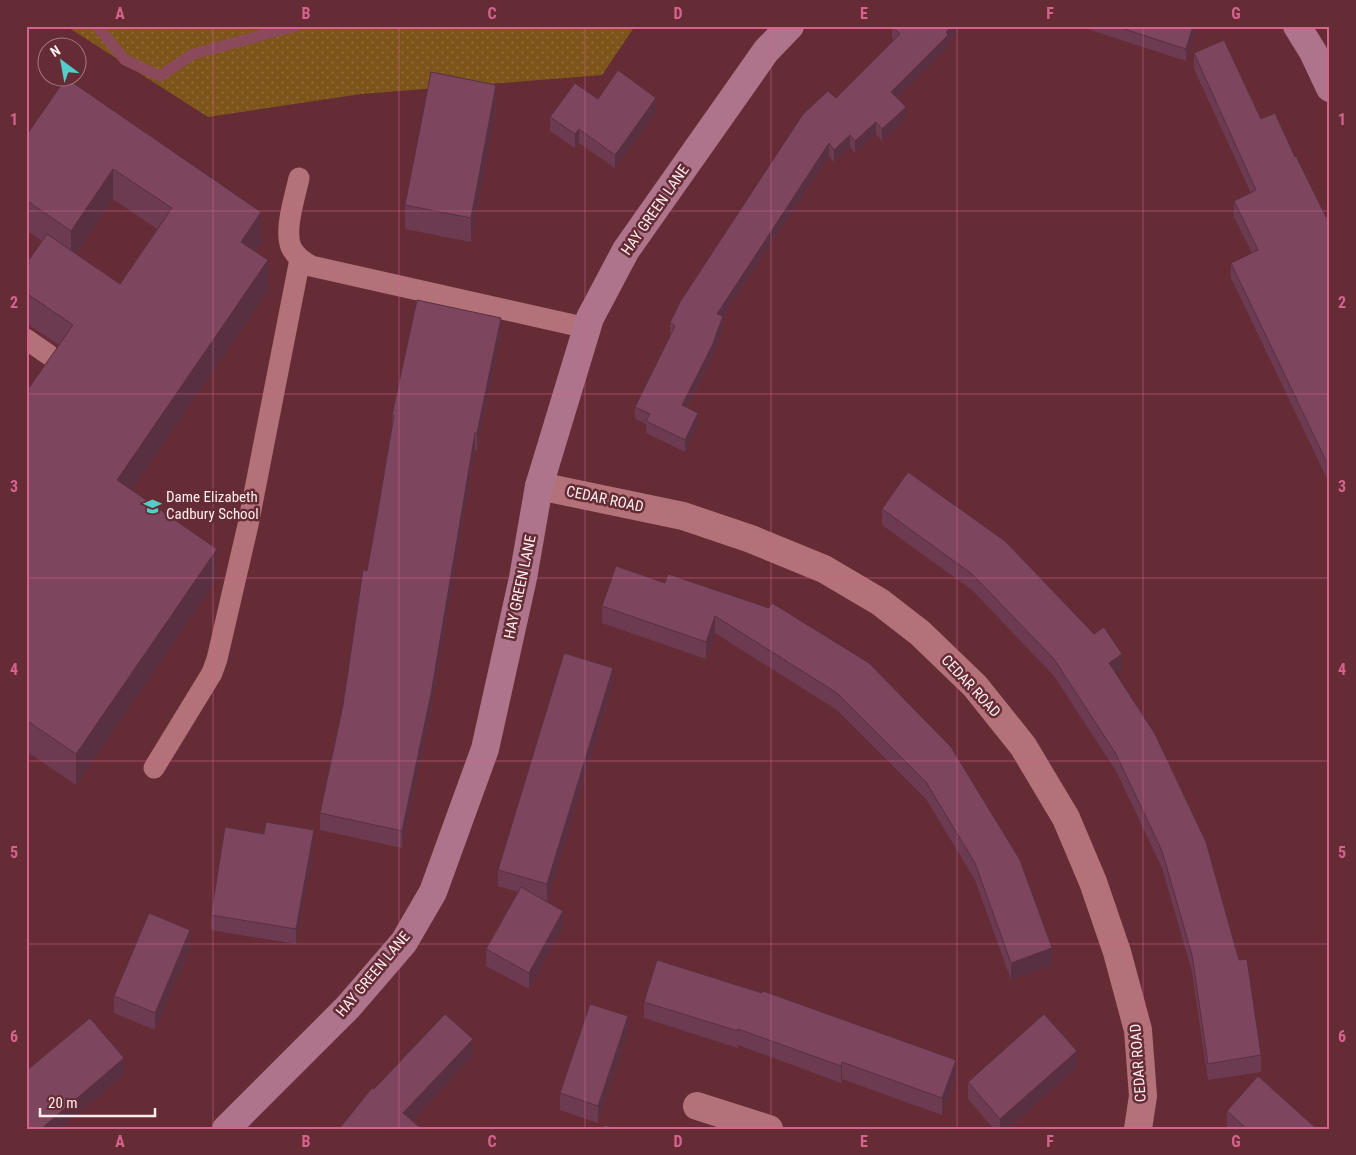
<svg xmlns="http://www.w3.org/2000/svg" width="1356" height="1155" font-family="'Roboto Condensed',sans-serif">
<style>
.park{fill:url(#park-dots)}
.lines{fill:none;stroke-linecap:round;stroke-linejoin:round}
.stream{stroke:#8b4a5c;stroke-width:11}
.lane{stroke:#b37279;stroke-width:21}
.street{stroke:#b37279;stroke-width:28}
.secondary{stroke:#ad748b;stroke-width:28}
.wall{fill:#6c3b51;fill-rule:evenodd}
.shaded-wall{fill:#583042}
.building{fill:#7d455e;stroke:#583042}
.grid{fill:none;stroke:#d6638e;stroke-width:1;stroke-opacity:0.55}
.labels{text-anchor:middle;stroke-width:5;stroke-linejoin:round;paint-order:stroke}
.street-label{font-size:15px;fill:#fcedee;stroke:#662c35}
.poi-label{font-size:15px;fill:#fcedee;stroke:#662c35;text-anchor:start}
.neatline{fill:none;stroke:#d6638e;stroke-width:2}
.grid-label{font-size:16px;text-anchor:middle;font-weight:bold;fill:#d6638e}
</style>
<defs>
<pattern id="park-dots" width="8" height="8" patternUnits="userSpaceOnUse" patternTransform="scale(1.25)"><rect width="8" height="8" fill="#7d551b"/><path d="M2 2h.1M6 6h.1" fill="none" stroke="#906e3c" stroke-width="1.8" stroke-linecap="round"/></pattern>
</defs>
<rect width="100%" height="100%" fill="#662c35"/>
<polygon class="park" points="66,26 635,26 602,75 361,94 208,117"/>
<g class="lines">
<polyline class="stream" points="97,26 125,60 160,76 193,54 296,26"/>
<g class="lane">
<path d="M299 178C295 197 284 229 291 247 295 256 303 261 311 266L587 328"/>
<polyline points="26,339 49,355"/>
<polyline points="154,768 212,673 217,659 248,525 300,259"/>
</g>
<g class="street">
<polyline points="539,486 683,516 751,539 824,569 880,602 920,633 975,686 1023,746 1066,818 1093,882 1117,952 1138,1030 1143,1096 1138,1129"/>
<polyline points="697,1106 769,1129"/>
</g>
<g class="secondary">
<polyline points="1297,26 1313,52 1330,88"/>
<polyline points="226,1129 348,1007 367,985 404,942 433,892 485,749 523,578 539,486 590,318 626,250 766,51 790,26"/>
</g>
</g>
<g class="wall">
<polygon points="892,26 964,26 948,42 948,47 897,98 906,119 882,141 876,134 855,153 850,147 834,162 829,156 723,316 723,329 712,358 687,408 698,425 685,452 646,433 646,424 635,419 635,407 670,336 670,323 836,98 894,40 892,38"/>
<polygon points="1078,26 1197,26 1186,61"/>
<polygon points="1194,53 1261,119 1295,157 1326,217 1330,219 1330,485 1231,278 1231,263 1252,253 1234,217 1234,201 1251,193 1194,69"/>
<path d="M66 78 261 243 255 252 268 291 131 490 217 579 76 785 26 751V392L59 345 26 323V264L42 241 26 230V136ZM113 199 157 229 120 284 76 254Z"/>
<polygon points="598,99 656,112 615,168 579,143 575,148 550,131 550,117"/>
<polygon points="496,109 471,242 405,229 405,205"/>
<polygon points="501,334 477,450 475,450 431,711 402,848 320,830 320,813 343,705 377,516 392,425 392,415"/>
<polygon points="882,509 1122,670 1116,674 1261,1055 1261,1072 1208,1080 1192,972 1162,868 1116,771 1054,676 972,590 882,525"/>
<polygon points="616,566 869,663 1052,965 1011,980 975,880 926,799 837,710 715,633 706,659 602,623 602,606"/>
<polygon points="613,684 547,901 542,899 563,927 529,989 486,966 486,949 518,892 498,886 498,870"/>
<polygon points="264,834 314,845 296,944 211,930 211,915"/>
<polygon points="190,947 155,1030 114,1013 114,996"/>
<polygon points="644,1002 956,1076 942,1115 842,1079 841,1083 738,1045 738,1048 644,1018"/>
<polygon points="628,1033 598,1123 560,1110 560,1093"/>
<polygon points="1077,1067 1008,1129 994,1129 968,1099 968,1082"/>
<polygon points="1227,1111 1317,1129 1228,1129 1227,1128"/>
</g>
<g class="shaded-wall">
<polygon points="952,26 964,26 948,42 948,47 891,104 891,92"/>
<polygon points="1193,26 1197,26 1186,61 1186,49"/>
<polygon points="496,85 496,109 471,242 471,218"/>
<polygon points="656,98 656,112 615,168 615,155"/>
<polygon points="906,107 906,119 882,141 882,129"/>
<polygon points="876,122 876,134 855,153 855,141"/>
<polygon points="579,129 579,143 575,148 575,134"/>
<polygon points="850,135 850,147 834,162 834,150"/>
<polygon points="829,143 829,156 723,316 723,329 712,358 682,417 682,405 717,314"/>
<polygon points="113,169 113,199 71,261 71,231"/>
<polygon points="261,212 261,243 241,272 241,242"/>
<polygon points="268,260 268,291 117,511 117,480"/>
<polygon points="501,318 501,334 477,450 477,433"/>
<polygon points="698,413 698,425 685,452 685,440"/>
<polygon points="475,433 475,450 431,711 402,848 402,831"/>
<polygon points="217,549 217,579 76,785 76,754"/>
<polygon points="715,616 715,633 706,659 706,642"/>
<polygon points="1122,654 1122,670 1109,679 1109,663"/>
<polygon points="613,668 613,684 547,901 547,884"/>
<polygon points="314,830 314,845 296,944 296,929"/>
<polygon points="563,911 563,927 529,989 529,973"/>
<polygon points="190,930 190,947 155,1030 155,1013"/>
<polygon points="1052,948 1052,965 1011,980 1011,963"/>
<polygon points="628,1016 628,1033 598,1123 598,1106"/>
<polygon points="473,1039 473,1056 405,1129 403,1113"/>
<polygon points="1077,1051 1077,1067 1008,1129 1000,1129 1000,1119"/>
<polygon points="124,1058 124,1075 60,1129 41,1129"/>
<polygon points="956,1060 956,1076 942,1115 942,1098"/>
<polygon points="842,1062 842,1079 841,1083 841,1066"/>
</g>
<g class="building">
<polygon points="892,26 952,26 946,32 948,35 891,92 906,107 882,129 876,122 855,141 850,135 834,150 829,143 717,314 723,316 712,346 682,405 698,413 685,440 646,421 650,414 635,407 675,326 670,323 680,302 803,114 828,91 836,98 900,34"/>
<polygon points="1115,26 1193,26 1186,49"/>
<polygon points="1224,40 1261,119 1275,113 1295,157 1296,156 1326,217 1328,216 1330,219 1330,469 1231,263 1258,250 1234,201 1256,190 1194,53"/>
<polygon points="618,70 656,98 615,155 579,129 575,134 550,117 575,83 598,99"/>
<polygon points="431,72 496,85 471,218 405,205"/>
<polygon points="66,78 261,212 241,242 268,260 117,480 217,549 76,754 26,720 26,392 73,325 26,293 26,264 47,234 120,284 172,208 113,169 71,231 26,200 26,136"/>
<polygon points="417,300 501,318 477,433 475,433 431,694 402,831 320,813 343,705 363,570 367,571 377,516 394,415 392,415"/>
<polygon points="908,472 1005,541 1094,634 1104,627 1122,654 1109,663 1155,734 1206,842 1239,960 1247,959 1261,1055 1208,1064 1192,955 1162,851 1116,754 1054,659 972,574 882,509"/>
<polygon points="616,566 665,583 668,574 769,608 772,603 869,663 951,747 1020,860 1052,948 1011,963 975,863 926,782 837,693 715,616 706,642 602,606"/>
<polygon points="564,653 613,668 547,884 498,870"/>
<polygon points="266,822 314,830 296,929 211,915 225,827 264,834"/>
<polygon points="521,887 563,911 529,973 486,949"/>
<polygon points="149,913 190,930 155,1013 114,996"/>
<polygon points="657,960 762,993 763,991 956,1060 942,1098 842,1062 841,1066 738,1029 738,1031 644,1002"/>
<polygon points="590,1004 628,1016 598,1106 560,1093"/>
<polygon points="445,1014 473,1039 403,1113 422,1129 339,1129 372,1088 374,1089"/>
<polygon points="1044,1014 1077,1051 1000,1119 968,1082"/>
<polygon points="90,1018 124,1058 41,1129 26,1129 26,1071"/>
<polygon points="1258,1076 1317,1129 1247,1129 1227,1111"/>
<polygon points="605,1125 616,1129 603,1129"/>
</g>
<path class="grid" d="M213 26V1129M399 26V1129M585 26V1129M771 26V1129M957 26V1129M1143 26V1129M26 211H1330M26 394H1330M26 578H1330M26 761H1330M26 944H1330"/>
<defs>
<symbol id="school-bare" viewBox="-9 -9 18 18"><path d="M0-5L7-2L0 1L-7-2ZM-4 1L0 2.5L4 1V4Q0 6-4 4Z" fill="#53cdca" stroke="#662c35" stroke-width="2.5" paint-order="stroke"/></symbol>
</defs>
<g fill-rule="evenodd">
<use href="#school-bare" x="140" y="494" width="25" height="25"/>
</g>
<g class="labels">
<g class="street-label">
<text transform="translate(655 210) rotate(-55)" y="5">HAY GREEN LANE</text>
<text transform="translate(605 499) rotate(12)" y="5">CEDAR ROAD</text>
<text transform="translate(520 587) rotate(-78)" y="5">HAY GREEN LANE</text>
<text transform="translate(971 686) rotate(47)" y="5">CEDAR ROAD</text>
<text transform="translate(373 974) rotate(-50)" y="5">HAY GREEN LANE</text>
<text transform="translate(1138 1063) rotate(-94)" y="5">CEDAR ROAD</text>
</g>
<g class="poi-label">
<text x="166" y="502">Dame Elizabeth<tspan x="166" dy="17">Cadbury School</tspan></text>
</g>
</g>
<rect width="1356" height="1155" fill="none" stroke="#662c35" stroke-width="55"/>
<g transform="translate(62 62) rotate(328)"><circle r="24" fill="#662c35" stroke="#a2797f"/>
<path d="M0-4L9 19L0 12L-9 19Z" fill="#53cdca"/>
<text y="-8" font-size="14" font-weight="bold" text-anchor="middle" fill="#fcedee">N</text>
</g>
<path d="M40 1108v8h115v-8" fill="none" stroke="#fcedee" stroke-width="2.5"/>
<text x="48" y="1108" font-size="15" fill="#fcedee" stroke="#662c35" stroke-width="4" paint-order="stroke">20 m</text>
<rect x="28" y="28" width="1300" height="1100" class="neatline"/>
<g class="grid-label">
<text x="120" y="19">A</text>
<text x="306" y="19">B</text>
<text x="492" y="19">C</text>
<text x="678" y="19">D</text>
<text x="864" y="19">E</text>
<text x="1050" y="19">F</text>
<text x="1236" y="19">G</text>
<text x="14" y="125">1</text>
<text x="1342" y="125">1</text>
<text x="14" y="308">2</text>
<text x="1342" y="308">2</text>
<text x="14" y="492">3</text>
<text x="1342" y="492">3</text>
<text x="14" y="675">4</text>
<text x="1342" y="675">4</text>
<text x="14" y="858">5</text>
<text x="1342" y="858">5</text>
<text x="14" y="1042">6</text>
<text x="1342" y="1042">6</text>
<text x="120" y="1147">A</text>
<text x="306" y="1147">B</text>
<text x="492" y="1147">C</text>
<text x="678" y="1147">D</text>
<text x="864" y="1147">E</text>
<text x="1050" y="1147">F</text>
<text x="1236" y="1147">G</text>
</g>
</svg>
